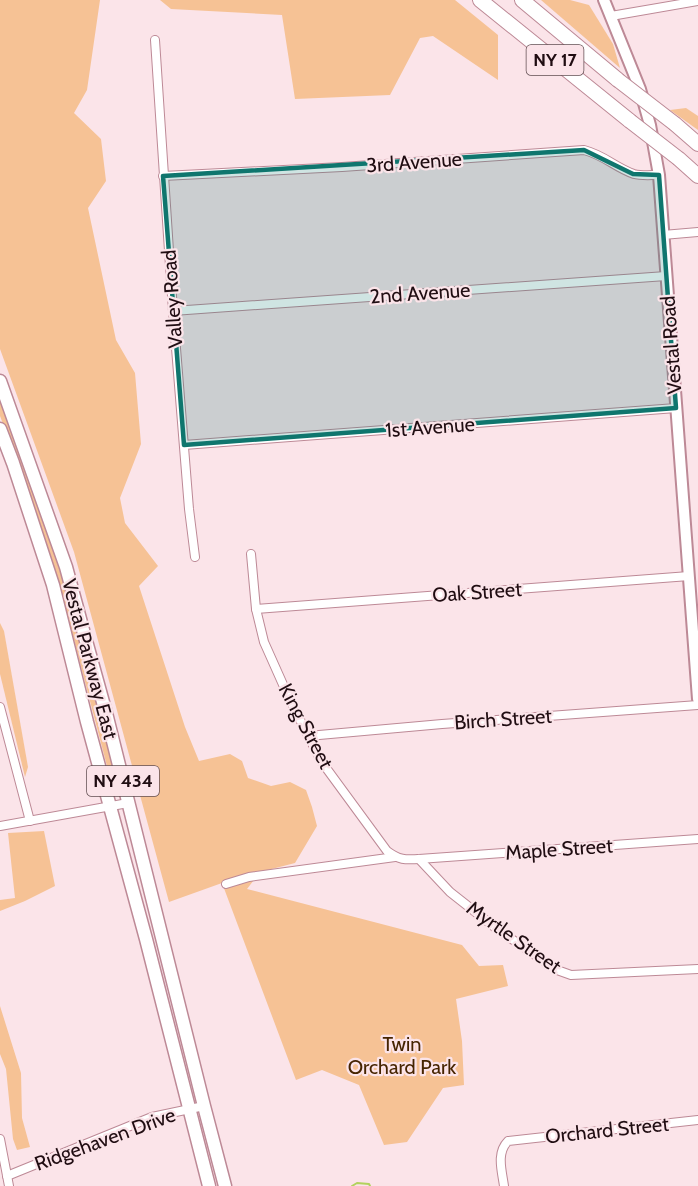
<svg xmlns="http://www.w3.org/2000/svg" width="698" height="1186" font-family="Cabin,sans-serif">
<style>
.green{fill:#f6c295}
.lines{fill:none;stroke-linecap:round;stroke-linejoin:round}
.stream{stroke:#b2d25d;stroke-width:2}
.street-casing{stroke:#bd8996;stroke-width:10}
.secondary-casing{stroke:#bd8996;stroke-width:14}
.primary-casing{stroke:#bd8996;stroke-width:15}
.highway-casing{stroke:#bd8996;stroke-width:16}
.street{stroke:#fff;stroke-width:8}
.secondary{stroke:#fff;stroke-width:10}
.primary{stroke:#fff;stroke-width:12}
.highway{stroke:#fff;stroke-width:14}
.highway-bridge-casing{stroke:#bd8996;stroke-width:16;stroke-linecap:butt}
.highway-bridge{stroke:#fff;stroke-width:14}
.marked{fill:#0f766e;fill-opacity:0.2;stroke:#0f766e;stroke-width:4.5;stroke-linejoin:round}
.labels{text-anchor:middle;stroke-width:4.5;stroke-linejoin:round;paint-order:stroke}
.shield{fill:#fbe4e9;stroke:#624e52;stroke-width:1.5}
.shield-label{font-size:18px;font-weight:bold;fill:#200d12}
.street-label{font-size:20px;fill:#200d12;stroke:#fbe4e9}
.park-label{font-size:20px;fill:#462400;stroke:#fbe4e9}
</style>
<rect width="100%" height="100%" fill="#fbe4e9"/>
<g class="green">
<polygon points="0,0 100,0 87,90 74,113 101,139 106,181 88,208 116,340 135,373 141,444 120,498 125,523 158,566 139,586 185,727 199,761 230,754 242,761 248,778 271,786 290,782 306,790 312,807 317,826 295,863 260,872 247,889 462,945 479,966 503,965 508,986 456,999 462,1041 464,1085 443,1088 407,1142 384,1145 359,1085 322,1070 296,1080 222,883 169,902 74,552 0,349"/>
<polygon points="160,0 455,0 498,35 498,80 433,36 420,38 390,95 295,99 282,15 171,9"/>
<polygon points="541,0 570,0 589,5 613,44 620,68"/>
<polygon points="686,108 698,116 698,130 670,110"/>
<polygon points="0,396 46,527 69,600 117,779 117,787 113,789 62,594 36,511 0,416"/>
<polygon points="0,623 4,631 28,767 25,777 0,674"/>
<polygon points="44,831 55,886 25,901 0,911 0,900 15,898 8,833"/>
<polygon points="0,1006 21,1073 22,1118 30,1147 17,1150 13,1139 6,1069 0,1054"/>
</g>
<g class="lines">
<polyline class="stream" points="352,1186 357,1183 369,1184 370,1186"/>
<defs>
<g id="street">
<polyline points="611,16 698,1"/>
<polyline points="155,40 173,311 189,509 195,557"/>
<path d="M163 176 342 167 584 150C604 155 616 168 634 174 641 176 651 175 659 175"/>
<polyline points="663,235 698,232"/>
<polyline points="173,311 666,276"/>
<polyline points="184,445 676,408"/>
<path d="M251 554 256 609 264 642 289 698 321 761 387 851C399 860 405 860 419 859L698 839"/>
<polyline points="256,609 689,576"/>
<polyline points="0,707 30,821"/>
<polyline points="308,736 442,724 698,705"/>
<polyline points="0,826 128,803"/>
<polyline points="419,859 450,892 497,929 557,970 571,975 698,969"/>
<polyline points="226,884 249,877 395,857"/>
<polyline points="0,1139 9,1186"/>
<polyline points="7,1176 152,1117 204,1106"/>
<path d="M504 1186C502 1171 496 1153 508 1141L698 1120"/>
</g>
<polyline id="secondary" points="604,0 640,89 650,125 659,175 698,699"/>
<g id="primary">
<polyline points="0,381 66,567 83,630 106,713 204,1106 225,1186"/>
<polyline points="0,429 13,463 53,585 87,722 146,939 209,1186"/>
</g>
<g id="highway">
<polyline points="480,0 630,121"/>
<polyline points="522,0 618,80"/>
<polyline points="675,124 698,144"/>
<polyline points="679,159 698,176"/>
</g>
</defs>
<use href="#street" class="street-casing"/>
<use href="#secondary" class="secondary-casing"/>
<use href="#primary" class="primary-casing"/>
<use href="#highway" class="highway-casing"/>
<use href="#street" class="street"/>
<use href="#secondary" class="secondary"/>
<use href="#primary" class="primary"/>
<use href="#highway" class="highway"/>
<defs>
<g id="highway-bridge">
<polyline points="618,80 675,124"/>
<polyline points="630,121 679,159"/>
</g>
</defs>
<use href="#highway-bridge" class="highway-bridge-casing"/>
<use href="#highway-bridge" class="highway-bridge"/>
</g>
<path class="marked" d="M584 150 633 174 659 175 676 408 184 445 163 176Z"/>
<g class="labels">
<g class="shield">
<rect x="526.5" y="45" width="57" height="30" rx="4.5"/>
<rect x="87" y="766" width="72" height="30" rx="4.5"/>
</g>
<g class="shield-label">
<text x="555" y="66">NY 17</text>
<text x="123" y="787">NY 434</text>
</g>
<g class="street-label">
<text transform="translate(414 162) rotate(-4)" y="7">3rd Avenue</text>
<text transform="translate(420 293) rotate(-4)" y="7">2nd Avenue</text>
<text transform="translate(172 299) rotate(-94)" y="7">Valley Road</text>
<text transform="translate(671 345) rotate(-94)" y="7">Vestal Road</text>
<text transform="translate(430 427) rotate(-4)" y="7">1st Avenue</text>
<text transform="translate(477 592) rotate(-4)" y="7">Oak Street</text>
<text transform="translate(90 659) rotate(75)" y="7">Vestal Parkway East</text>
<text transform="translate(503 719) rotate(-4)" y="7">Birch Street</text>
<text transform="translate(306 726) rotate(62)" y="7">King Street</text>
<text transform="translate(559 849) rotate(-4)" y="7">Maple Street</text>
<text transform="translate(514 937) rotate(35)" y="7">Myrtle Street</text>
<text transform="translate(607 1130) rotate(-6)" y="7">Orchard Street</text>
<text transform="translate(105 1139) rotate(-20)" y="7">Ridgehaven Drive</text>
</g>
<g class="park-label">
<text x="402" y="1051">Twin<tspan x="402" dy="23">Orchard Park</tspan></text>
</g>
</g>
</svg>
